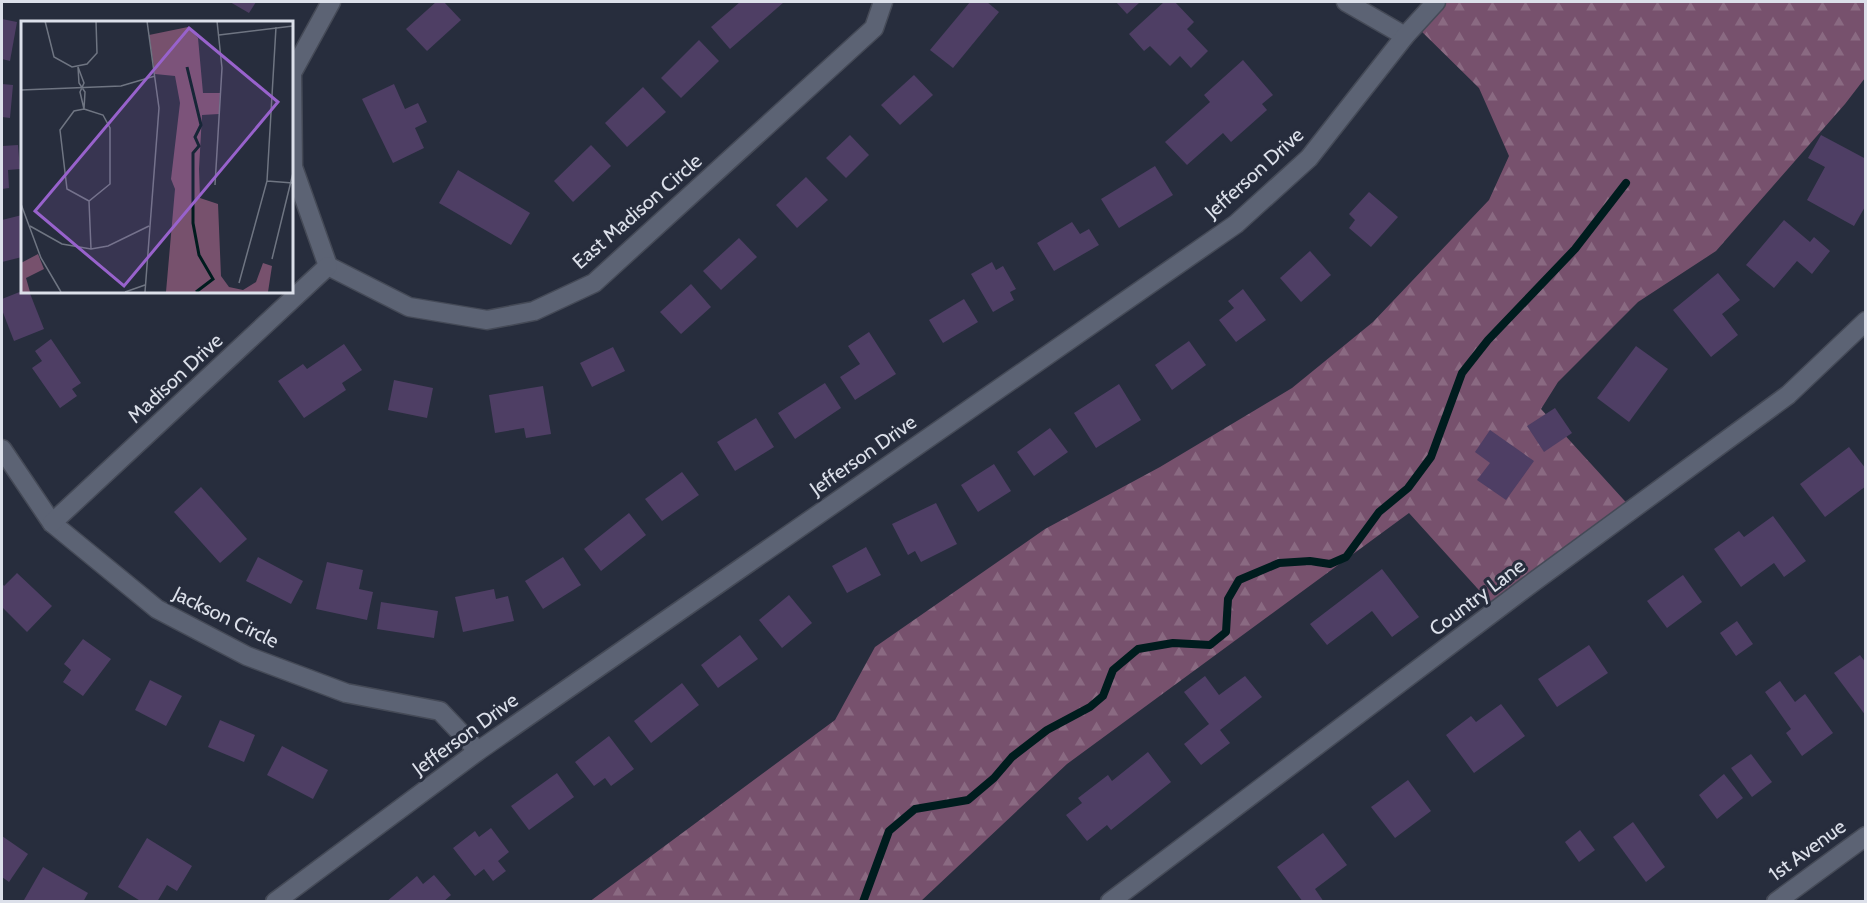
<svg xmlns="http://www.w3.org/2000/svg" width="1867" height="903" font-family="Cabin,sans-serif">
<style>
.forest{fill:url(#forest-firs)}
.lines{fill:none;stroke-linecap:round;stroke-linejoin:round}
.stream{stroke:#001c1e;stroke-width:8}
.building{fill:#4e3e64}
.minor-casing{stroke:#454a57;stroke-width:21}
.minor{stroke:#5c6374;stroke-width:18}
.labels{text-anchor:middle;stroke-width:6;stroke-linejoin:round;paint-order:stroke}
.street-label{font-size:20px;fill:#dce0ea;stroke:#272d3d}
.inset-river{fill:none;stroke:#001c1e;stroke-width:3}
.inset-road{fill:none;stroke:#6f7582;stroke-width:1.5}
.view{fill:#9862cc;fill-opacity:0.15;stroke:#9862cc;stroke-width:3}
.inset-edge{fill:none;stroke:#dce0ea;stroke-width:3}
</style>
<defs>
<pattern id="forest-firs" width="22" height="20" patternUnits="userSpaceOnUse" patternTransform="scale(1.5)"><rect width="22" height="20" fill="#77516d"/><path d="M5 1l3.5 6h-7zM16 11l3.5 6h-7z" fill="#8a6a82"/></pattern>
</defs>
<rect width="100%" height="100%" fill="#272d3d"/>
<polygon class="forest" points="1436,2 1865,2 1865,78 1845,104 1716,251 1638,302 1558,382 1541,409 1633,510 1497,610 1409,513 1067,764 921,901 589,902 835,720 875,647 1045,529 1160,467 1292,388 1373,322 1489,200 1509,156 1479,88 1415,25"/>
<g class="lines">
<polyline class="stream" points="863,902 889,831 915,809 968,800 994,778 1012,757 1047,730 1090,707 1103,696 1113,670 1138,649 1173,643 1210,645 1226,632 1228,599 1239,580 1279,563 1310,561 1330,564 1346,557 1379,512 1408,488 1431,457 1462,373 1488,340 1575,249 1626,183"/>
</g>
<g class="building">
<polygon points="230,2 256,2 249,13"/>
<polygon points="436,2 444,2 461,20 427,51 406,29"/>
<polygon points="740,2 784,2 730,49 711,27"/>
<polygon points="970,2 987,2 999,12 953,68 930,50"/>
<polygon points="1116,2 1140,2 1127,14"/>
<polygon points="1164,2 1175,2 1194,22 1187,29 1208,51 1191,68 1180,56 1170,66 1150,46 1144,51 1129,34"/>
<polygon points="2,19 17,22 10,61 2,59"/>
<polygon points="699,40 719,61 681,98 661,78"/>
<polygon points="1243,60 1273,95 1262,104 1267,110 1231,142 1223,133 1187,165 1165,142 1210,102 1204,95"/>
<polygon points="914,75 933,95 900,125 881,105"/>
<polygon points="2,84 13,85 10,118 2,117"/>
<polygon points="394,84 405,109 418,103 427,122 415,128 424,148 393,163 362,99"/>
<polygon points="643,87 666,112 627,147 605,123"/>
<polygon points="850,135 869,155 846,178 826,158"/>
<polygon points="1821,135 1866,159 1866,205 1854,226 1807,200 1825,167 1808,158"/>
<polygon points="18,145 20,169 8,170 9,188 2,189 2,146"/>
<polygon points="591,145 611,166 573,202 554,181"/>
<polygon points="1155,166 1173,195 1119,228 1101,199"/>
<polygon points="458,170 530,213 511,245 439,203"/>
<polygon points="806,177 828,200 797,228 776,205"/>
<polygon points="1369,192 1398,217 1371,247 1349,228 1355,220 1349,214"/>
<polygon points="22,215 22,240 20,241 22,257 2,262 2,220"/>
<polygon points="1784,220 1810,242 1814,237 1830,251 1812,274 1797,261 1774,288 1746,265"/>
<polygon points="1072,222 1080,234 1089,229 1099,245 1054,271 1037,243"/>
<polygon points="739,238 757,257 721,290 703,271"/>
<polygon points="1310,251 1331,275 1301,302 1280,278"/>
<polygon points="992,262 996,270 1003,266 1016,289 1010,292 1014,300 993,312 971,274"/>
<polygon points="1718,273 1740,300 1722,314 1738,335 1711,357 1673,310"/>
<polygon points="691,284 711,307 681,334 660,312"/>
<polygon points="1243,289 1266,320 1236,342 1219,320 1234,308 1228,301"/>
<polygon points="22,291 29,291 44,329 14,341 2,310 2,299"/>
<polygon points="964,299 978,322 943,343 929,320"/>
<polygon points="869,332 896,374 855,400 840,377 860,364 848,346"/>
<polygon points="51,339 81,383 72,389 77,396 60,408 32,368 42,361 35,351"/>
<polygon points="1189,341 1206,365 1172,390 1155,365"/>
<polygon points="344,344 362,370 342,383 346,390 304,418 278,381 303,364 307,369"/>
<polygon points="1636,346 1668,369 1629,422 1597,398"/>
<polygon points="613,347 625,371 592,387 580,363"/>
<polygon points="394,380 433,388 427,418 388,410"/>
<polygon points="825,383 841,408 795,439 778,413"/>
<polygon points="1119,384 1141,420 1096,448 1074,413"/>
<polygon points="543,386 551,434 526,438 524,428 495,433 489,395"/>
<polygon points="1555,408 1572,433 1544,452 1527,426"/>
<polygon points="756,418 774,447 735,471 717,442"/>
<polygon points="1050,428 1068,452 1034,476 1017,452"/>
<polygon points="1490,430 1534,461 1506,500 1477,480 1490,463 1475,452"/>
<polygon points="1849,447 1866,469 1866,486 1825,517 1800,484"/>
<polygon points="994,464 1011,491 978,512 961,485"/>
<polygon points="682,472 699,495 662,521 645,499"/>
<polygon points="201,487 247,539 220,563 174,512"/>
<polygon points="936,503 957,544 921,562 915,551 908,555 892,524"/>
<polygon points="629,513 646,535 601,571 584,549"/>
<polygon points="1773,516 1806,561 1784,577 1774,563 1741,587 1714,549 1739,531 1744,537"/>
<polygon points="866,547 881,575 847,593 832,566"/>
<polygon points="258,557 303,581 291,604 246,581"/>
<polygon points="563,557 581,585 543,609 525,581"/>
<polygon points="327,562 363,570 359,589 373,592 367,620 316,609"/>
<polygon points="1382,569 1419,617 1392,637 1372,611 1327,645 1310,624"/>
<polygon points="17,573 52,606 27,632 2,607 2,583 4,586"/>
<polygon points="1683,575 1702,602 1667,628 1647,601"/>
<polygon points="494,589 496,599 508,596 514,621 463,632 455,597"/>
<polygon points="789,595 812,623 782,648 759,620"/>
<polygon points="381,602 438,611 434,638 377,629"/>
<polygon points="1737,621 1753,644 1736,656 1720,633"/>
<polygon points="740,635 758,659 718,688 701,665"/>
<polygon points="83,639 111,659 83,696 63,682 71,670 64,664"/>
<polygon points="1589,645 1608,673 1557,707 1538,679"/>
<polygon points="1860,655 1866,663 1866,716 1834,673"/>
<polygon points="1205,676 1219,695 1245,676 1262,697 1220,730 1230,743 1201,765 1184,744 1209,724 1184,692"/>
<polygon points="150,680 182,696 166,726 135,710"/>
<polygon points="1780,681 1795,702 1805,694 1833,733 1802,756 1786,733 1791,729 1765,692"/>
<polygon points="682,683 699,705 651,743 634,721"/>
<polygon points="1501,704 1525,736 1474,773 1446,735 1471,716 1476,722"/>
<polygon points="220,720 255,735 244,762 208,747"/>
<polygon points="609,736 634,769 611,786 605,778 594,786 575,762"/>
<polygon points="282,746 328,770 313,799 267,775"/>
<polygon points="1148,752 1171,782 1111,830 1107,825 1087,841 1066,815 1082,803 1078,798 1108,775 1112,781"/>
<polygon points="1751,754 1772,782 1752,797 1731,768"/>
<polygon points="557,773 574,797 529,830 511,806"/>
<polygon points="1724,774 1743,798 1717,819 1699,795"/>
<polygon points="1408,780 1431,811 1395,838 1371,807"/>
<polygon points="1633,822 1665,867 1646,882 1613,837"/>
<polygon points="491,828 509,852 498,861 506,871 493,881 484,869 475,876 453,848 475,831 479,837"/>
<polygon points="1580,830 1595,850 1579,862 1565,842"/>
<polygon points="1323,833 1347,865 1315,889 1324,902 1303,902 1277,867"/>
<polygon points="2,836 28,854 9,882 2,877"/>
<polygon points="147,838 192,866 177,891 167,885 157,902 142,902 118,887"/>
<polygon points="43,867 88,893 83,902 24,900"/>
<polygon points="434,875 451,895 443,902 386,902 417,876 423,884"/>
</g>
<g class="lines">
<defs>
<g id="minor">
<polyline points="1346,2 1405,36"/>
<polyline points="328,266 409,307 487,320 534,311 594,283 874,28 883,2"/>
<polyline points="328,266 293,167 292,73 331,2"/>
<polyline points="2,449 52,523 157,609 247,656 346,693 440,711 478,751"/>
<polyline points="52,523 328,266"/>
<polyline points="275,902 478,751 1236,224 1309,158 1405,36 1436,2"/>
<polyline points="1110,902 1532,583 1788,395 1866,321"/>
<polyline points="1776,902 1866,836"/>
</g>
</defs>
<use href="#minor" class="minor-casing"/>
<use href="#minor" class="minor"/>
</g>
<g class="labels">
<g class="street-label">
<text transform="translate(1254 173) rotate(-42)" y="7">Jefferson Drive</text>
<text transform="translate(637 211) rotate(-41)" y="7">East Madison Circle</text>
<text transform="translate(175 378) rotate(-43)" y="7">Madison Drive</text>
<text transform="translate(863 455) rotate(-35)" y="7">Jefferson Drive</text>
<text transform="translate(1477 597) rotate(-37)" y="7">Country Lane</text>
<text transform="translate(226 617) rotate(26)" y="7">Jackson Circle</text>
<text transform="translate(465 734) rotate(-36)" y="7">Jefferson Drive</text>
<text transform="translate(1807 850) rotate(-36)" y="7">1st Avenue</text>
</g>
</g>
<g transform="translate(21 21)">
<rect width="272" height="272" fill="#272d3d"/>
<path d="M167 6 177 17 182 72H199L198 93 181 94 178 148 179 177 197 183 200 255 208 266 222 269 235 261 242 242 251 245 247 271H145L154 168 150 158 159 82 154 55 134 53 128 14ZM17 233 23 248 5 257 9 271H0V242Z" fill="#77516d"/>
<path class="inset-river" d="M166 46 180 104 174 116 178 125 172 132V202L178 234 192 258 175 271"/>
<path class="inset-road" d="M24 0 33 36 51 46 66 43 76 32 75 0M198 14 272 5M57 46 63 62 59 71 63 88M57 46 58 62 64 71 63 88M0 69 100 65 134 55M63 88 82 94 89 107V163L68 180 46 168 39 109 53 90ZM246 160 272 162M194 164 201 47 196 0M68 180 70 228M0 183 20 237 40 271M9 205 41 223 70 228 87 225 128 205M251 238 272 152M218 262 246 160 255 6M104 271 124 264M124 271 138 87 126 0"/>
<path class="view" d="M168 7 257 81 103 265 14 190Z"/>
<rect width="272" height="272" class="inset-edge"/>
</g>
<rect width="1867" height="903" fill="none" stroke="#dce0ea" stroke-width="6"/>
</svg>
